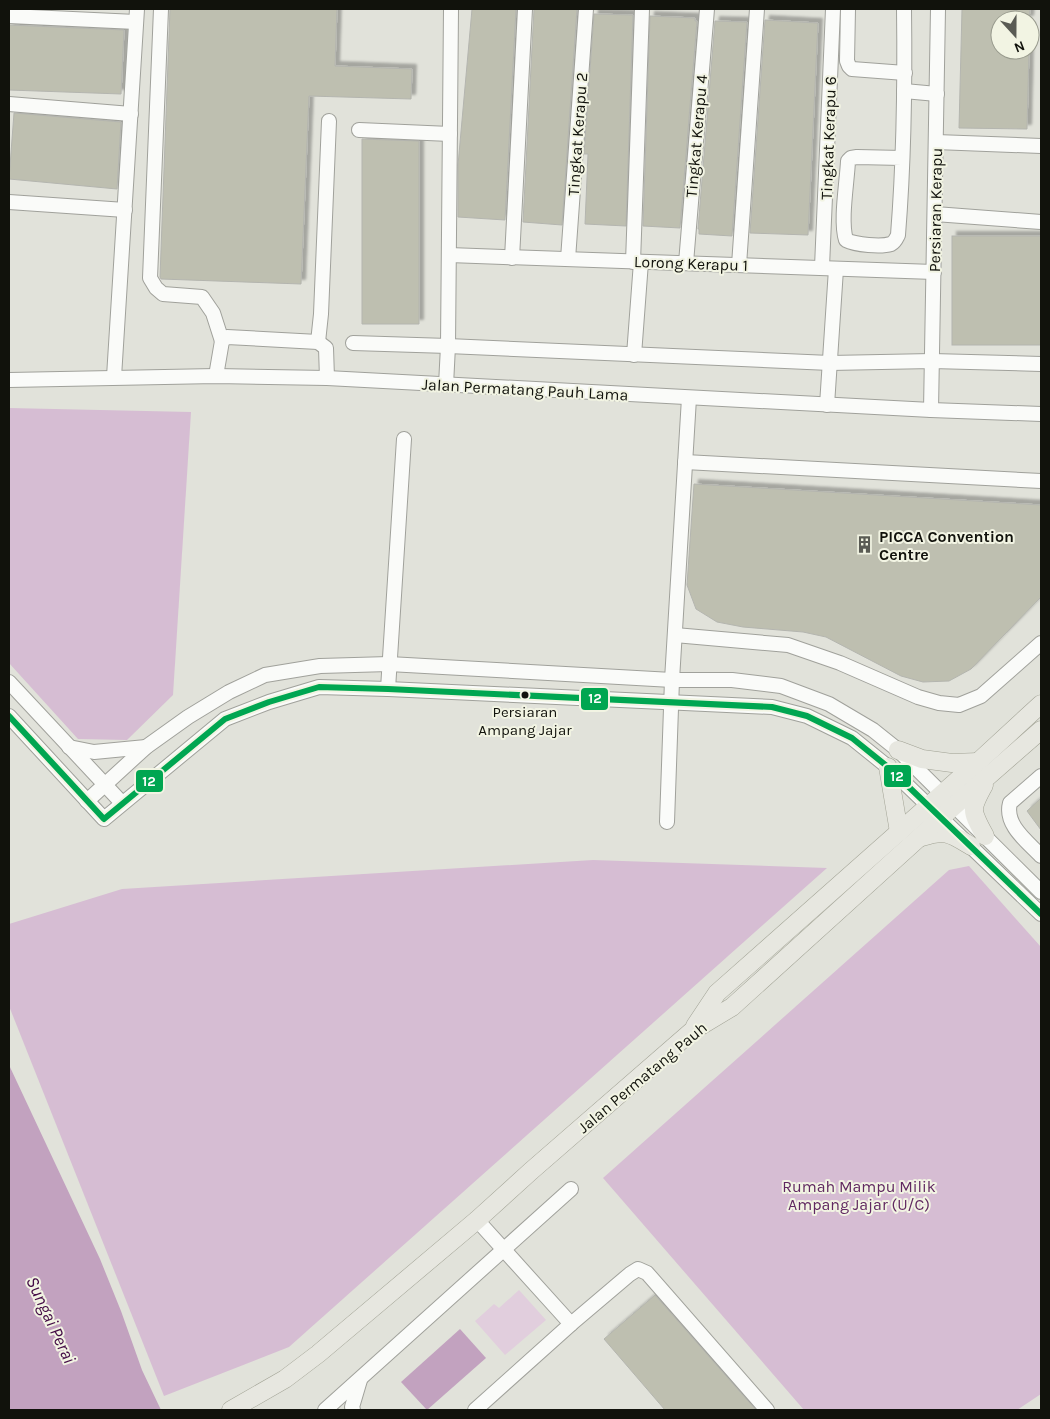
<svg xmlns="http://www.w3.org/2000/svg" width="1050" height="1419" font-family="Karla,sans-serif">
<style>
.green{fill:#e1cedd}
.forest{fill:#d6bdd3}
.water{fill:#c2a2bf}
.building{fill:#bebfb0;stroke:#b4b5af;filter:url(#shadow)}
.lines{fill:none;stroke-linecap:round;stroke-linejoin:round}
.minor-casing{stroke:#a0a19b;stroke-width:16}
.major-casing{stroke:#a1a294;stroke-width:19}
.minor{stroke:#fafbf9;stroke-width:14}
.major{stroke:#e7e7e0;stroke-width:18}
.bus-1-casing{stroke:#f2f4e3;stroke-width:10}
.bus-1{stroke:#00a651;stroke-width:6}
.bus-dot{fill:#11120c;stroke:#f2f4e3;stroke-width:2}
.labels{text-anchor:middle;stroke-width:4;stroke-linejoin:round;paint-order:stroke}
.bus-label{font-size:15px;fill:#11120c;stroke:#f2f4e3}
.street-label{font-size:16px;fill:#11120c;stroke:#f2f4e3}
.poi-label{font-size:16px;font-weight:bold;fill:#11120c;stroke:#f2f4e3;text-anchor:start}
.park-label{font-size:16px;fill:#602861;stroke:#f2f4e3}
.water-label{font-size:18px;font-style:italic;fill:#440c46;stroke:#f2f4e3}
.line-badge{stroke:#f2f4e3;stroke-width:2}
.badge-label{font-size:14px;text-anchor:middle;font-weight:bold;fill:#fff}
</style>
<defs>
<filter id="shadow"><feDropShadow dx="4.5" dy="-4.5" stdDeviation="1" flood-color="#0004"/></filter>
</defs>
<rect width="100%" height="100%" fill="#e1e2da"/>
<polygon class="green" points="519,1290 546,1320 505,1355 475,1321 494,1304 499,1308"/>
<g class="forest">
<polygon points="9,408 191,412 173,695 127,740 78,739 9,663"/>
<polygon points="593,860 827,868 289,1347 164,1396 9,1006 9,924 122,889"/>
<polygon points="969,866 1041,947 1041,1394 1017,1410 804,1410 603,1178 949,870"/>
</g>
<g class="water">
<polygon points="9,1065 100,1259 121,1311 142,1370 161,1410 9,1410"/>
<polygon points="460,1329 486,1358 427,1410 401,1382"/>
</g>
<g class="building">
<polygon points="170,9 337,9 335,66 412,69 411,99 309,96 301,284 161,279 160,277"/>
<polygon points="472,9 516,9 505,220 458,217 458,165"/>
<polygon points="534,9 577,9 562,225 523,222"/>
<polygon points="962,9 1030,9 1029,20 1000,20 1000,50 1029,50 1027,129 959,128"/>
<polygon points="594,14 633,15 626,226 585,224 588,154 584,154"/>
<polygon points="650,16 695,18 695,21 697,21 680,228 643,226"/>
<polygon points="765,20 818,23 808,235 750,233"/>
<polygon points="715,21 747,22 732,236 699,234 699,229 698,229"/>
<polygon points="9,25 124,30 121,94 9,90"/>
<polygon points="14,113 121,122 117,189 9,179"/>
<polygon points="362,139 419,141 419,324 362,324"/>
<rect x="952" y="236" width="89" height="109"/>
<polygon points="694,484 1041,505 1041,597 971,669 949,681 923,682 901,676 826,637 803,632 743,627 717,622 696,609 687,585"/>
<polygon points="1041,798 1041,830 1027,811"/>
<polygon points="655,1295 756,1410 665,1410 604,1339"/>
</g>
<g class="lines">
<defs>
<g id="minor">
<polyline points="161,9 150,278 156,288 163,294 202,297 213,313 222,341"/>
<polyline points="848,9 847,61 849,66 852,69 905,73"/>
<polyline points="9,16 136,22"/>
<polyline points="904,91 937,94"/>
<polyline points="9,104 131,114"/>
<polyline points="359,130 450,134"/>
<polyline points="936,142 1041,146"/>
<path d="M902 158 857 157 851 158 848 161C847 183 840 221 846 240 856 245 881 247 891 244 895 242 896 239 898 235 904 160 905 84 904 9"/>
<polyline points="9,202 125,210"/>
<polyline points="935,214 1041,222"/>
<polyline points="449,255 934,272"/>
<polyline points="512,258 525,9"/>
<polyline points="568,259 586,9"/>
<polyline points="633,262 642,9"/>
<polyline points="686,263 707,9"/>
<polyline points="739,265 757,9"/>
<polyline points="822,267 833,9"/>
<polyline points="318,342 321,314 329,121"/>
<polyline points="353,343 448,346 830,363 932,361 1041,364"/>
<polyline points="634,355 641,262"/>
<polyline points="216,376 222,341 227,337 318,342 326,348 327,378"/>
<polyline points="114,377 137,9"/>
<polyline points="9,380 216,376 327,378 931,410 1041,414"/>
<polyline points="446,385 448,346 451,9"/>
<polyline points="827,405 836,269"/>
<polyline points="931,410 938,9"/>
<polyline points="685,462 1041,481"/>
<polyline points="675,635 788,645 840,663 918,697 939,703 959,705 981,696 1041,643"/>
<polyline points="9,682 122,803"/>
<polyline points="388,689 404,439"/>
<polyline points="9,716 104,819 225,719 269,702 319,687 388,689 772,707 807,716 852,738 888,767 1041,914"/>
<polyline points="69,747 94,752 146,747"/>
<path d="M1041 776 1010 803C1004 825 1028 842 1041 856"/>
<polyline points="87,801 146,747 188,717 229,692 265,675 320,666 389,664 672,680 732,680 781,686 829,704 873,730 898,750 1041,892"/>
<polyline points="667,822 672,680 689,398"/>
<polyline points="477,1220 571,1324"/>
<polyline points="325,1410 571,1189"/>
<polyline points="353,1410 352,1407 360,1380"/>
<polyline points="475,1410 571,1324 630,1274 638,1269 647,1273 767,1410"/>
</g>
<g id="major">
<polyline points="898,750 922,759 952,763 978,762"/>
<polyline points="888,767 899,832"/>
<path d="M984 785C970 810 971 810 985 836"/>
<path d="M922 837C946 829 951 834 971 846"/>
<polyline points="695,1026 717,993 978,762 1041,704"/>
<polyline points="231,1410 285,1379 318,1354 477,1220 531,1171 692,1031 732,1007 954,806 1041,730"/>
</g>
</defs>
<use href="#minor" class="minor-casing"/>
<use href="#major" class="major-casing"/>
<use href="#minor" class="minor"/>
<use href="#major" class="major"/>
<defs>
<polyline id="bus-1" points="9,716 104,819 225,719 269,702 319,687 388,689 772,707 807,716 852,738 888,767 1041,914"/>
</defs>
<use href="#bus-1" class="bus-1-casing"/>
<use href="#bus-1" class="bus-1"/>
</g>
<defs>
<symbol id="building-bare" viewBox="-9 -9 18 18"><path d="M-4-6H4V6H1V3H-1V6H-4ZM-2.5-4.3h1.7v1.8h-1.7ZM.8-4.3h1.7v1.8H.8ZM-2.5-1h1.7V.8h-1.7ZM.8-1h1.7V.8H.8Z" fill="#5a5b54" stroke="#f2f4e3" stroke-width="2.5" paint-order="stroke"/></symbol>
</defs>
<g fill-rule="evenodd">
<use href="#building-bare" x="852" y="532" width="25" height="25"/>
</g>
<circle class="bus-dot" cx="525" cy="695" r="4.5"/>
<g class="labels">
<g class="bus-label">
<text x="525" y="717">Persiaran<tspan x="525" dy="18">Ampang Jajar</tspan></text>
</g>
<g class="street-label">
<text transform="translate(577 134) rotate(-86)" y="6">Tingkat Kerapu 2</text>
<text transform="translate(696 136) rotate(-85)" y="6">Tingkat Kerapu 4</text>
<text transform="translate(828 138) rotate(-88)" y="6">Tingkat Kerapu 6</text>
<text transform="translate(935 210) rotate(-89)" y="6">Persiaran Kerapu</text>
<text transform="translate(691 263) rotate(2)" y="6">Lorong Kerapu 1</text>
<text transform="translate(525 389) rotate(3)" y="6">Jalan Permatang Pauh Lama</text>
<text transform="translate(642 1077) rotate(-40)" y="6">Jalan Permatang Pauh</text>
</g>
<g class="poi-label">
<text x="879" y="542">PICCA Convention<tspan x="879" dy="18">Centre</tspan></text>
</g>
<g class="park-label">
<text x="859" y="1192">Rumah Mampu Milik<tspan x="859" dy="18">Ampang Jajar (U/C)</tspan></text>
</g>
<g class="water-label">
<text transform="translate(51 1320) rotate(65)" y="6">Sungai Perai</text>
</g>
</g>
<g class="line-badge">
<rect x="580" y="687" width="29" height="24" rx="5" fill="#00a651"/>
<rect x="883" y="764" width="29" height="24" rx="5" fill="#00a651"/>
<rect x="135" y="769" width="29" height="24" rx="5" fill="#00a651"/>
</g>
<g class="badge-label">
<text x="595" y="703">12</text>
<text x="897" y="781">12</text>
<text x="149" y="786">12</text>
</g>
<rect width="1050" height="1419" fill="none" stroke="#11120c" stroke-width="20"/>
<g transform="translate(1015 35) rotate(159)"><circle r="24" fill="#f2f4e3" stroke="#989a8d"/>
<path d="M0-4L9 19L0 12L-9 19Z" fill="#5a5b54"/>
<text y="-8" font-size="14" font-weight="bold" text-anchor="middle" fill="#11120c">N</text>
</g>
</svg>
